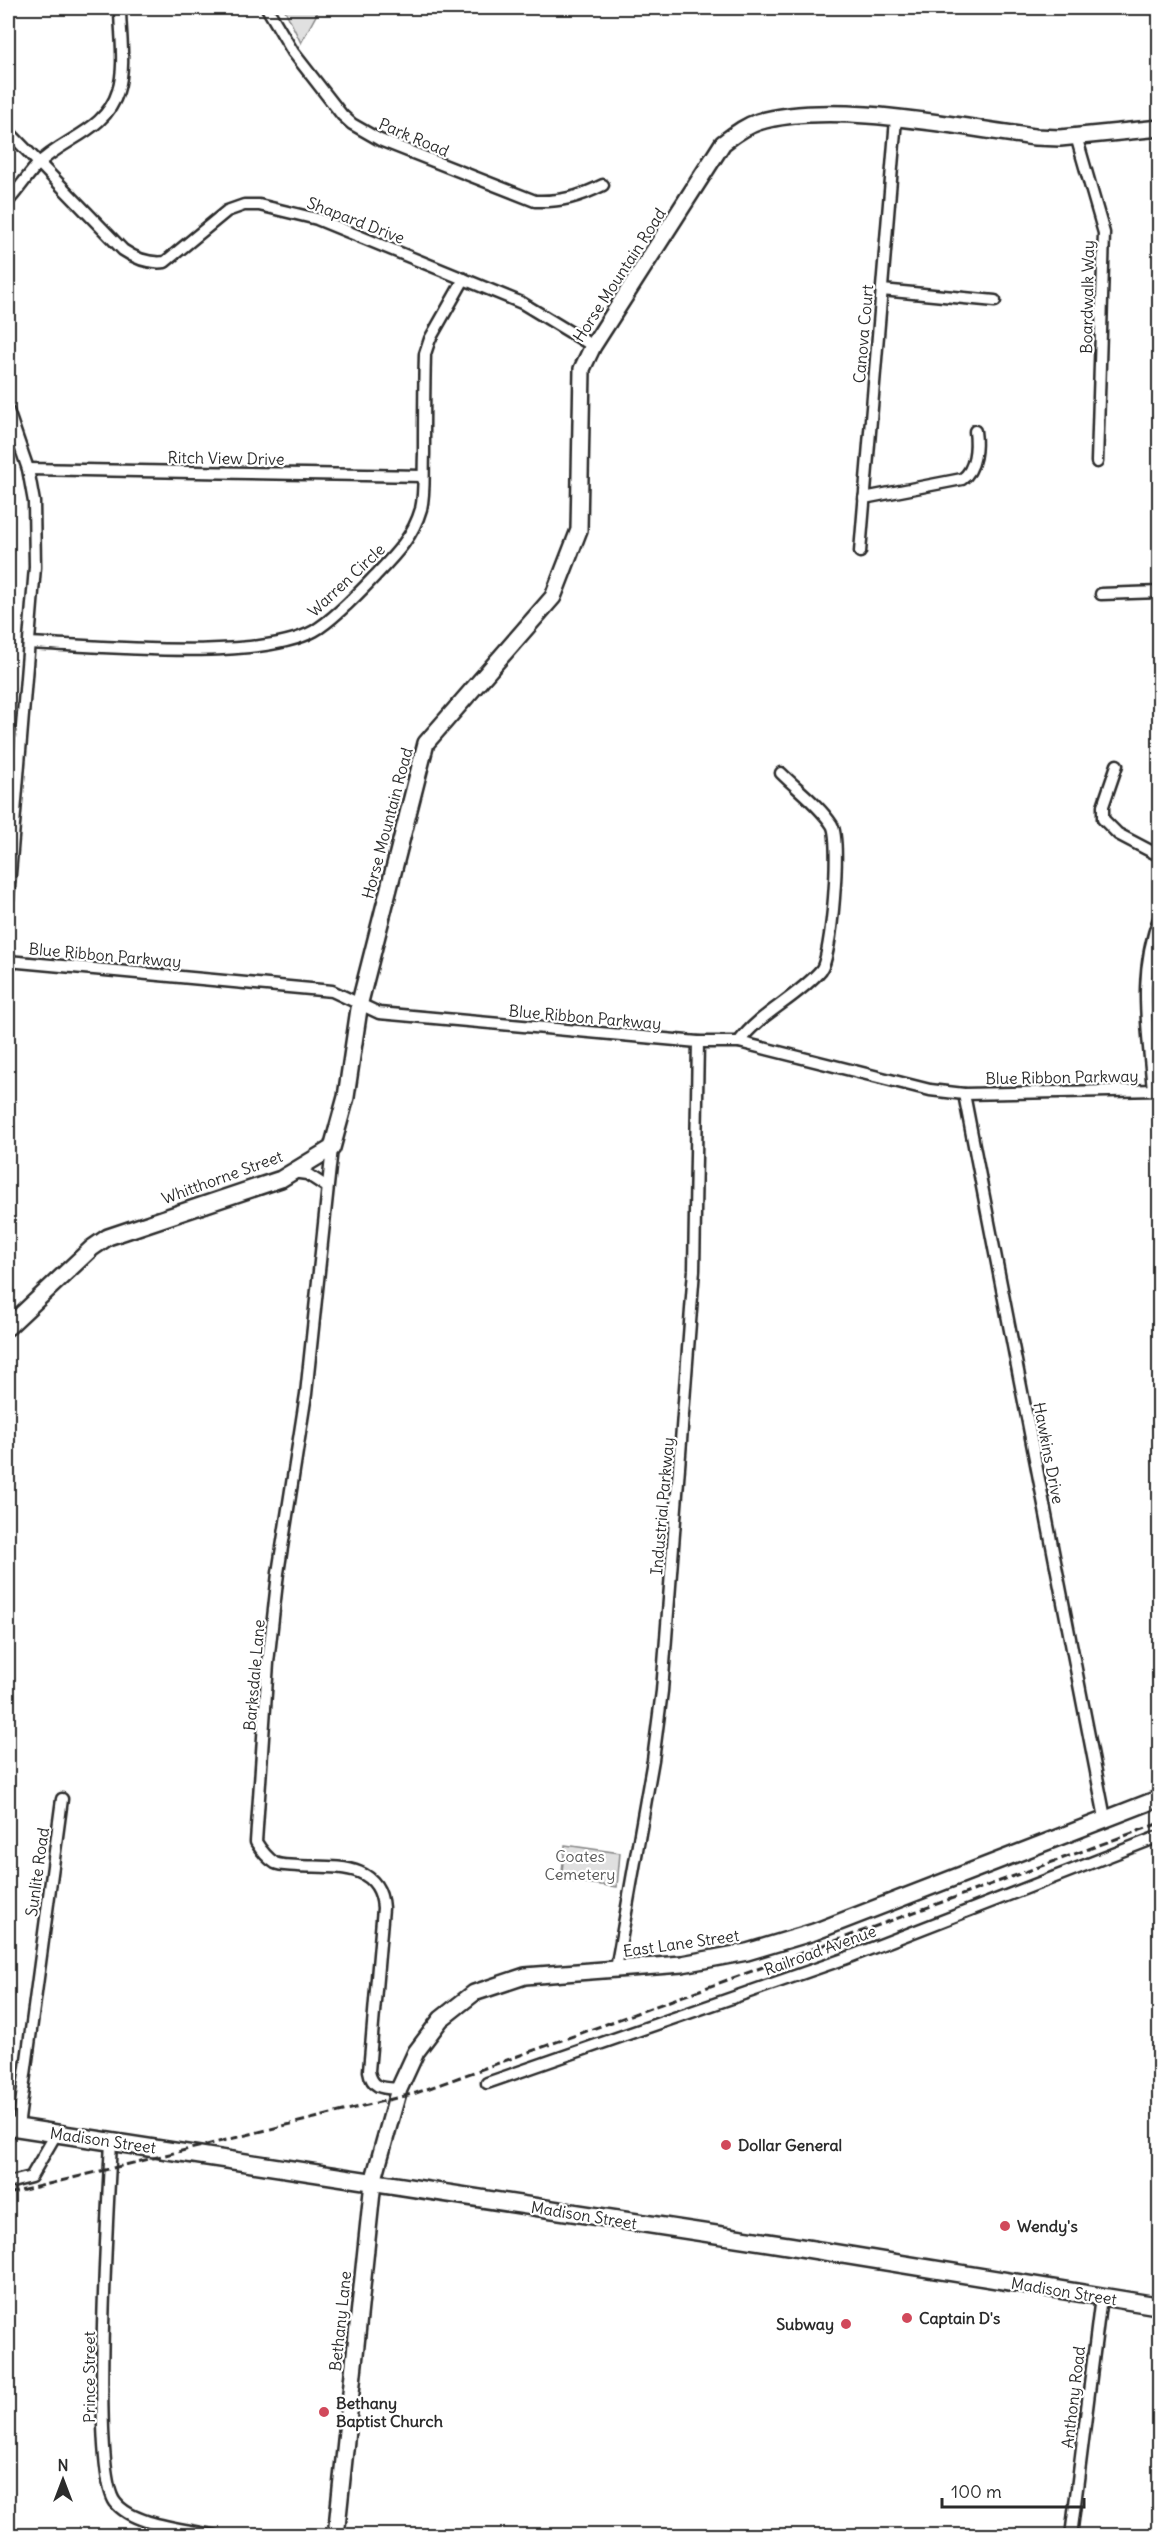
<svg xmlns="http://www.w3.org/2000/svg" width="1167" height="2543" font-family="Delius,sans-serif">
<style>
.green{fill:#e0e0e0;stroke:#868686;stroke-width:1.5}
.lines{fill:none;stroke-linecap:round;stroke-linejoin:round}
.street-casing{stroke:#2b2b2b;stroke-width:15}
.secondary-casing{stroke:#2b2b2b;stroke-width:20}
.primary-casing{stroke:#2b2b2b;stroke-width:21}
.street{stroke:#fff;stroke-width:10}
.secondary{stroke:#fff;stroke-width:15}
.primary{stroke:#fff;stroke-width:16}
.rail{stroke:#2b2b2b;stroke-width:3;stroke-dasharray:9 4.5;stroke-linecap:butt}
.poi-dot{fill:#d1495b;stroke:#fff;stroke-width:2}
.labels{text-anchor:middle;stroke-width:4.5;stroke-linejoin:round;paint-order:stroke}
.street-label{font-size:16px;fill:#2b2b2b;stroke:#fff}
.park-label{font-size:16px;fill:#585858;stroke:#fff}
.poi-label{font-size:16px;font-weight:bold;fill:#2b2b2b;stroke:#fff;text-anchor:start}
</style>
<rect width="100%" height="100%" fill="#fff"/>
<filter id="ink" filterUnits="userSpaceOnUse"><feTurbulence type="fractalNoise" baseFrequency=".0167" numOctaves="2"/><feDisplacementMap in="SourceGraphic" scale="12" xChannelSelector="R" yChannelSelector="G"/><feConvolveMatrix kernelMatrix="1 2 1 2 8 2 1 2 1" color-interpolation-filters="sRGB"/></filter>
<g filter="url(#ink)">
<g class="green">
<polygon points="284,8 320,8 301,43"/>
<polygon points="565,1845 620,1853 617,1887 561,1880"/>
</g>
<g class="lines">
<defs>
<g id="street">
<path d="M267 8 293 52 342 115 352 124 380 140 535 201C561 202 579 197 603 185"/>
<path d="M8 131 123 250C136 259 149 264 165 262L227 211 244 205H259L317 219 522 303 593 346"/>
<polyline points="1076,136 1104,233 1097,462"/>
<path d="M9 200C19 189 28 175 38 164 64 138 106 131 118 91 126 66 120 33 120 8"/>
<polyline points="882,290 995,301"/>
<polyline points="8,411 28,469 34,502 35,567 8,899"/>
<polyline points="28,469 423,476"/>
<path d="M864 498 962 479C976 470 977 446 975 431"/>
<polyline points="860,552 896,119"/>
<polyline points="1101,594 1160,592"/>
<path d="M29 643C97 646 258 662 314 631 333 620 360 592 375 576 395 555 413 537 421 509 425 492 423 472 424 454 424 421 424 387 425 354L430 339 464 279"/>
<polyline points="1117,765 1103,806 1103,819 1118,834 1160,856"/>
<polyline points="8,961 332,991 379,1013 698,1042 739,1042 930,1090 964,1094 1160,1090"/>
<path d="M739 1042C760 1013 797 998 821 970 832 956 841 840 832 825 820 806 797 789 781 773"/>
<path d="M1153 1090C1148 1029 1137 974 1160 916"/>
<polyline points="964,1094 1105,1818"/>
<path d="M332 1148 306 1394 278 1573 268 1663 256 1842C261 1850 267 1858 275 1863 281 1866 291 1865 298 1866 334 1868 380 1861 383 1908L369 2071C372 2089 383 2088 399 2089"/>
<polyline points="292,1172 307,1174 327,1187"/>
<polyline points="8,1309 11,1323"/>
<polyline points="616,1969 653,1760 662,1691 694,1270 698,1042"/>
<polyline points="487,2083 844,1959 1160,1836"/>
<polyline points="18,2127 62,1799"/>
<path d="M111 2140C109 2197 90 2468 115 2502 133 2526 188 2529 217 2536"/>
<polyline points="8,2183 31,2177 56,2134"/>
<polyline points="1071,2536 1101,2297"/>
</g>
<g id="secondary">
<path d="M8 1327 92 1248 108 1237 281 1179 332 1148 346 1097 360 1002 426 743 553 597 579 530 582 369 593 346 723 143C734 135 745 126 758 122 831 100 958 127 1035 137L1060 138 1160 128"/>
<polyline points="336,2536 373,2182 399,2089 416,2052 441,2019 474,1993 525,1976 682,1964 747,1952 814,1932 1160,1798"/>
</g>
<polyline id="primary" points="8,2126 791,2246 1160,2306"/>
</defs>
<use href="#street" class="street-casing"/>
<use href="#secondary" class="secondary-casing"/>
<use href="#primary" class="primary-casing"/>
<use href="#street" class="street"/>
<use href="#secondary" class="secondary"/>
<use href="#primary" class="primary"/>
<polyline class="rail" points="8,2194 416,2093 1160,1823"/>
</g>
</g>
<g class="poi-dot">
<circle cx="726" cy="2145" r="6"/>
<circle cx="1005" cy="2226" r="6"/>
<circle cx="907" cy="2318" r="6"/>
<circle cx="846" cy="2324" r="6"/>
<circle cx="324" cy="2412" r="6"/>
</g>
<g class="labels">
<g class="street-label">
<text transform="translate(414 137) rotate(23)" y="6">Park Road</text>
<text transform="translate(356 220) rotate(21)" y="6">Shapard Drive</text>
<text transform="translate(619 275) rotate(-57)" y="6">Horse Mountain Road</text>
<text transform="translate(1087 297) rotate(-89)" y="6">Boardwalk Way</text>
<text transform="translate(863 334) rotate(-85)" y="6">Canova Court</text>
<text transform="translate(226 458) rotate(1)" y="6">Ritch View Drive</text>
<text transform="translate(346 580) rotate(-43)" y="6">Warren Circle</text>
<text transform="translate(387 823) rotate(-75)" y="6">Horse Mountain Road</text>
<text transform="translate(105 955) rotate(5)" y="6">Blue Ribbon Parkway</text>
<text transform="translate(585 1017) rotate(5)" y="6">Blue Ribbon Parkway</text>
<text transform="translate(1062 1077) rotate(-1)" y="6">Blue Ribbon Parkway</text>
<text transform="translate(222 1177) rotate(-20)" y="6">Whitthorne Street</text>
<text transform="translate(1049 1453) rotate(79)" y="6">Hawkins Drive</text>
<text transform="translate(662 1506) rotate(-85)" y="6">Industrial Parkway</text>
<text transform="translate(254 1675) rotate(-85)" y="6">Barksdale Lane</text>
<text transform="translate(37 1872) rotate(-82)" y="6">Sunlite Road</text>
<text transform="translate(681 1943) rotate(-8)" y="6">East Lane Street</text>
<text transform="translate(820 1950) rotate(-20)" y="6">Railroad Avenue</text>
<text transform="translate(103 2140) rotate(8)" y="6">Madison Street</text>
<text transform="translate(584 2215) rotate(9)" y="6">Madison Street</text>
<text transform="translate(1064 2291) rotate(9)" y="6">Madison Street</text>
<text transform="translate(340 2321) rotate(-84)" y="6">Bethany Lane</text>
<text transform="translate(89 2377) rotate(-90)" y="6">Prince Street</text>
<text transform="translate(1073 2397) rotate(-83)" y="6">Anthony Road</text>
</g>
<g class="park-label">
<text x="580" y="1862">Coates<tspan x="580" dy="18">Cemetery</tspan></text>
</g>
<g class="poi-label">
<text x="738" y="2151">Dollar General</text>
<text x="1017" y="2232">Wendy's</text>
<text x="919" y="2324">Captain D's</text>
<text x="834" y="2330" text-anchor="end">Subway</text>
<text x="336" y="2409">Bethany<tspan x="336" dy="18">Baptist Church</tspan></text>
</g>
</g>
<rect width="1167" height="2543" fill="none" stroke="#fff" stroke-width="30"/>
<rect x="15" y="15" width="1137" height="2513" fill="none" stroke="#2b2b2b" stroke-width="2" filter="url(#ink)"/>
<g transform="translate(63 2480)" stroke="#ffffff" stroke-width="4.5" paint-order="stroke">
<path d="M0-4.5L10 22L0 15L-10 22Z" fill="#2b2b2b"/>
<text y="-9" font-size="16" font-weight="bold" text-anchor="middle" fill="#2b2b2b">N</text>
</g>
<path d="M942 2498v9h142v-9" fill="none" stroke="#2b2b2b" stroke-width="3"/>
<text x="951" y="2498" font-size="18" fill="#2b2b2b" stroke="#ffffff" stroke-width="4.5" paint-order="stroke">100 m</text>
</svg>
